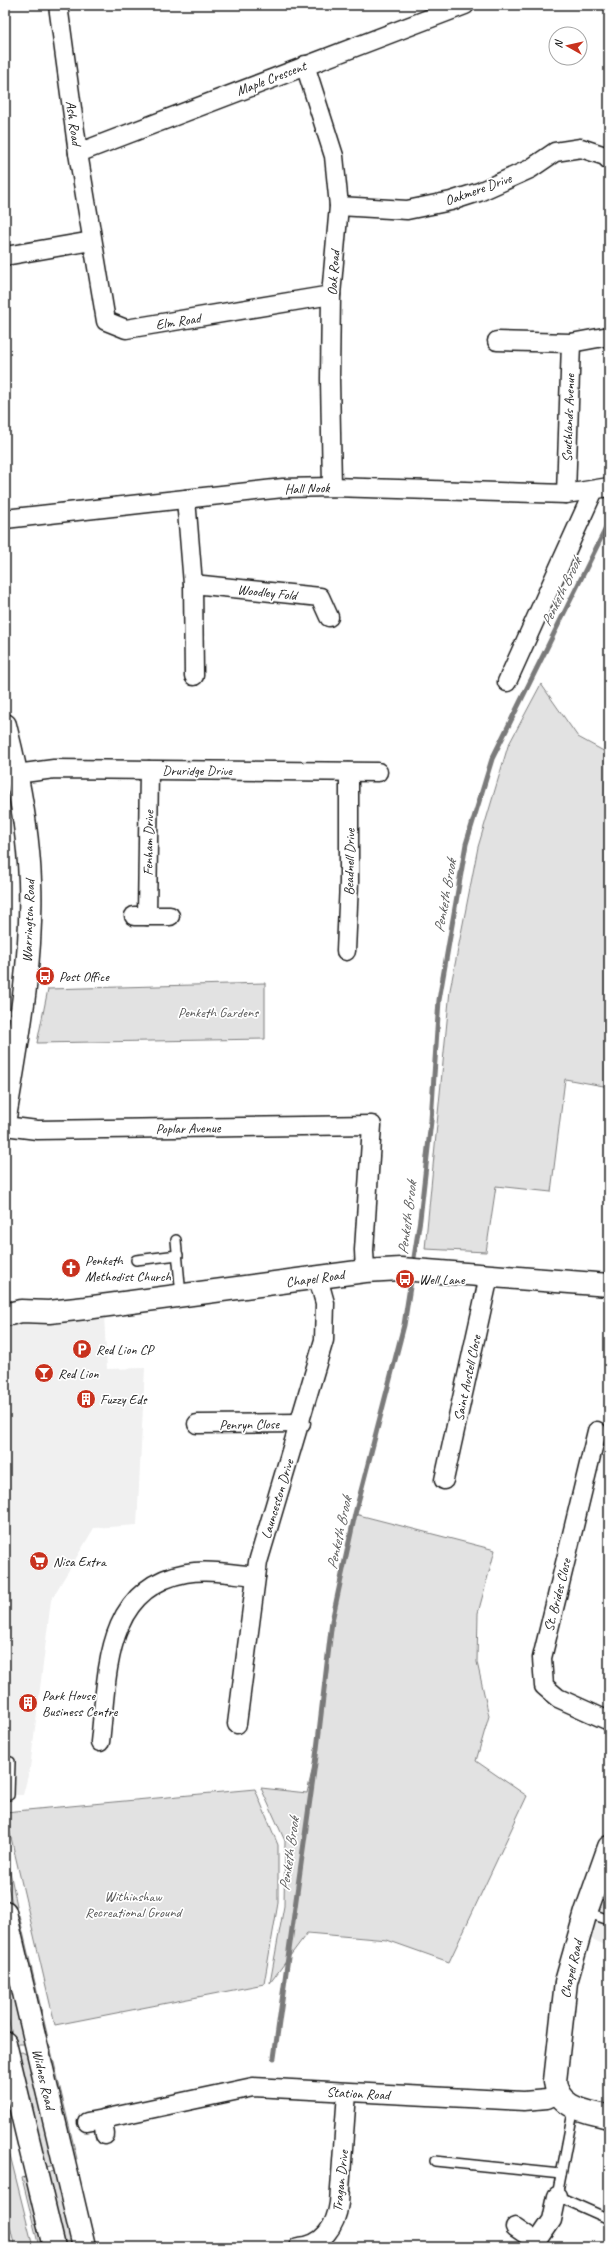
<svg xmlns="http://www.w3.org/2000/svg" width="614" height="2252" font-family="Caveat,sans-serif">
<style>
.built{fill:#f0f0f0}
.green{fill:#e2e2e2;stroke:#7f7f7f}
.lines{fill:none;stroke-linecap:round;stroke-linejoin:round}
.stream{stroke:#7a7a7a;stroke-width:5}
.lane-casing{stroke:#1c1c1c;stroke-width:12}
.street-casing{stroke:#1c1c1c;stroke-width:21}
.secondary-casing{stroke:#1c1c1c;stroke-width:25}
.primary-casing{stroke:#1c1c1c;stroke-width:25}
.lane{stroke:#fff;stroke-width:9}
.street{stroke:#fff;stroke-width:18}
.secondary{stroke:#fff;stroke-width:22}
.primary{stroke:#fff;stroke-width:22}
.labels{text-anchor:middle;stroke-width:3.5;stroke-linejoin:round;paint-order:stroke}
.street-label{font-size:14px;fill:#1c1c1c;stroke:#fff}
.poi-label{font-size:14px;fill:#1c1c1c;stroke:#fff;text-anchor:start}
.park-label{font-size:14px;fill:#575757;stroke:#fff}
.water-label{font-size:15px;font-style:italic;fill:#5a5a5a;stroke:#fff}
</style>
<rect width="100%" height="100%" fill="#fff"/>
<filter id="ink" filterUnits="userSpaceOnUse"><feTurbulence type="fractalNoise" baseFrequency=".025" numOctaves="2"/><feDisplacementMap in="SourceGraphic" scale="8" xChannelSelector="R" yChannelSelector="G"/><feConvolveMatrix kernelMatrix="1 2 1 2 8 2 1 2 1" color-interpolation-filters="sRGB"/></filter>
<g filter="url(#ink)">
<g class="built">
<polygon points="103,1298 107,1369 145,1368 137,1525 94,1528 51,1600 30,1768 23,1795 5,1795 5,1305"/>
<polygon points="609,1883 609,1947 590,1938"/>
</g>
<g class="green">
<polygon points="541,684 578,737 609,754 609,1087 565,1079 551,1192 496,1186 486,1252 425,1249 450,990 478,847 508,746"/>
<polygon points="265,983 265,1039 37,1043 48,989"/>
<polygon points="355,1514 495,1550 478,1613 477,1662 489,1716 476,1761 527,1796 449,1962 387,1940 307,1933 270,1983 284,1906 285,1841 261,1788 307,1793 317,1749 332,1621"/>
<polygon points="255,1789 278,1845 278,1903 264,1984 55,2025 5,1812"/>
<polygon points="5,1847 17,1906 13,1907 5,1873"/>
<polygon points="19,1915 48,2038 44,2039 15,1916"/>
<polygon points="5,1956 26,2044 14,2044 5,2004"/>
<polygon points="50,2046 77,2159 72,2160 45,2047"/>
<polygon points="22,2052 28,2055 54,2165 43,2168 16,2053"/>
<polygon points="9,2151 33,2247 15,2247 5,2206 5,2152"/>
<polygon points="56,2171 74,2247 62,2247 45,2173"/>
<polygon points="27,2176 44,2247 39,2247 22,2178"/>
</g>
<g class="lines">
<g class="stream">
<polyline points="413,1264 420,1219 431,1121 439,1000 466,844 492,759 609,522"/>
<polyline points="274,2058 317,1749 332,1621 355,1514 404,1325 412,1274"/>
</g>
<defs>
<g id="lane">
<polyline points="176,1240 181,1296"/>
<polyline points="136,1260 178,1255"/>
<polyline points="5,1761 10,1762 9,1795"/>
<polyline points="586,1912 609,1920"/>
<polyline points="574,2107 557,2196 609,2219"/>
<polyline points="435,2161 561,2174"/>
</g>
<g id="street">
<polyline points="58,5 78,153 106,321 126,329 331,295"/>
<polyline points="305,65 334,156 339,206 331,295 330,379 332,487"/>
<polyline points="78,153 465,5"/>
<polyline points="339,206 407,210 451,201 479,192 530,169 555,152 581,148 605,156 609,160"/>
<polyline points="5,256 92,241"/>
<polyline points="497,341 571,343 609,336"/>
<polyline points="566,494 571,343"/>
<polyline points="186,499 193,584 194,676"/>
<polyline points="5,519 283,488 332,487 566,494 609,487"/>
<polyline points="193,584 320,597 329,617"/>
<polyline points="507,682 594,490"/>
<polyline points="16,774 54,769 378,772"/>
<polyline points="134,916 170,916"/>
<polyline points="147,916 149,770"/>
<polyline points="346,951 349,882 349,772"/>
<polyline points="5,1126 37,1130 372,1125 364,1250 365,1271"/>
<polyline points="197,1424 301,1423"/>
<polyline points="597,1431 542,1658 544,1686 558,1698 609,1721"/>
<polyline points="444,1480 489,1276"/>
<polyline points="237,1724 258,1562 324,1340 325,1303 318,1278"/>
<path d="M100 1742C108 1676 103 1588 186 1573 208 1569 233 1574 256 1576"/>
<polyline points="103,2119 253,2087 524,2101 547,2099 558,2094"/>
<polyline points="87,2122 103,2119 105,2135"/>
<polyline points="515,2227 537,2242 552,2220 557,2196"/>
<path d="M298 2247C323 2246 336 2226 339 2203L347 2093"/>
</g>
<g id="secondary">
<polyline points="5,1315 21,1311 49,1312 86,1308 365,1271 401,1269 609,1285"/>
<path d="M609 1847 586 1912 566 1982 555 2081C558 2109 587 2111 609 2117"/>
</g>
<g id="primary">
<path d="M5 725C18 776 28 829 30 881 33 960 18 1040 5 1117"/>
<polyline points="5,1912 84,2247"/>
<polyline points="5,2043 54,2247"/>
</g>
</defs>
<use href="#lane" class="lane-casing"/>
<use href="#street" class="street-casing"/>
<use href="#secondary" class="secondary-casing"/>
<use href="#primary" class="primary-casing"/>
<use href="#lane" class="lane"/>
<use href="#street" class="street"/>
<use href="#secondary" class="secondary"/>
<use href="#primary" class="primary"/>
</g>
</g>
<defs>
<symbol id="bus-disc" viewBox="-11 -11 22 22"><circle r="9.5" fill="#c8321e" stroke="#fff"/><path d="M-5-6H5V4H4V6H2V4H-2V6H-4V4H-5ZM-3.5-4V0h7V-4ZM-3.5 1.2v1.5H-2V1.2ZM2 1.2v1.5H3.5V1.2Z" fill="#fff"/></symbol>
<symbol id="church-disc" viewBox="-11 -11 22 22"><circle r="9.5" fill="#c8321e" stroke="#fff"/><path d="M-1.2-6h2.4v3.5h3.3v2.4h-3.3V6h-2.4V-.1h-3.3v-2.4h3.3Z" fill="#fff"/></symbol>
<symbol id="parking-disc" viewBox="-11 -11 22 22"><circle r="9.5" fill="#c8321e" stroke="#fff"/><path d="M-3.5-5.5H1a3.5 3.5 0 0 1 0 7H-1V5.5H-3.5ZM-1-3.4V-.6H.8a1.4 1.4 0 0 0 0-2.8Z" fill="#fff"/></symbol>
<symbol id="bar-disc" viewBox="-11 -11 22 22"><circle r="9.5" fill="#c8321e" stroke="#fff"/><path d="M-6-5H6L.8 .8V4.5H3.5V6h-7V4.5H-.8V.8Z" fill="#fff"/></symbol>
<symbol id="building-disc" viewBox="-11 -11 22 22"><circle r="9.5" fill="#c8321e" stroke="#fff"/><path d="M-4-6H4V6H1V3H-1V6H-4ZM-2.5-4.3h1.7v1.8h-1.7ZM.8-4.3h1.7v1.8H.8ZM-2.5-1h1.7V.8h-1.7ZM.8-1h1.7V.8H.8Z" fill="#fff"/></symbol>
<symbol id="supermarket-disc" viewBox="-11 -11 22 22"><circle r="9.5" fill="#c8321e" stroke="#fff"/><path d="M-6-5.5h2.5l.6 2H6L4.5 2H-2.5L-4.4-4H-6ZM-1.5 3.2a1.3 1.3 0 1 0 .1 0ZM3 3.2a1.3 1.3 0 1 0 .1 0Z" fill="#fff"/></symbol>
</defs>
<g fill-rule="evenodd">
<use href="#bus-disc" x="34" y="965" width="22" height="22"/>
<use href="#church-disc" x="60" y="1257" width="22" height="22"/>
<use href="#bus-disc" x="394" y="1268" width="22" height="22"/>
<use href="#parking-disc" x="71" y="1338" width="22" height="22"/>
<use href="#bar-disc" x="33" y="1362" width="22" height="22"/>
<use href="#building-disc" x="75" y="1388" width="22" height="22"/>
<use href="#supermarket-disc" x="28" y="1550" width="22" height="22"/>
<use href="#building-disc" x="17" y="1692" width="22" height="22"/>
</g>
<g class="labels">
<g class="street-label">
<text transform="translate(271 78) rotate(-21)" y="5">Maple Crescent</text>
<text transform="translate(74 123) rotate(82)" y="5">Ash Road</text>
<text transform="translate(478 189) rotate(-20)" y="5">Oakmere Drive</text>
<text transform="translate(333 273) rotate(-86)" y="5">Oak Road</text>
<text transform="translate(178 321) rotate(-9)" y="5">Elm Road</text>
<text transform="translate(568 418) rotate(-88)" y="5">Southlands Avenue</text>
<text transform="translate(307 488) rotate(-2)" y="5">Hall Nook</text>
<text transform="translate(267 592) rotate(6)" y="5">Woodley Fold</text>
<text x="197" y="775">Druridge Drive</text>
<text transform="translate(148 843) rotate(-89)" y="5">Fenham Drive</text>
<text transform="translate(349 862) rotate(-89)" y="5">Beadnell Drive</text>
<text transform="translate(28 921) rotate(-88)" y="5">Warrington Road</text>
<text transform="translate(188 1128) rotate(-1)" y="5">Poplar Avenue</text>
<text transform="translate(315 1278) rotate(-8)" y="5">Chapel Road</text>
<text transform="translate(467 1378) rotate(-78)" y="5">Saint Austell Close</text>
<text transform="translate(249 1424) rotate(-1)" y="5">Penryn Close</text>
<text transform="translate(277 1499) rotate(-73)" y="5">Launceston Drive</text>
<text transform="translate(557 1595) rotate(-76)" y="5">St. Brides Close</text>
<text transform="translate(571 1969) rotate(-77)" y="5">Chapel Road</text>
<text transform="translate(44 2079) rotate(77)" y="5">Widnes Road</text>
<text transform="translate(358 2093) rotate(3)" y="5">Station Road</text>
<text transform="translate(340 2181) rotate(-84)" y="5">Tragan Drive</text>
</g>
<g class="poi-label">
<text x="59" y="981">Post Office</text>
<text x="85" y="1265">Penketh<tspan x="85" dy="16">Methodist Church</tspan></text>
<text x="419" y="1284">Well Lane</text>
<text x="96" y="1354">Red Lion CP</text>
<text x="58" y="1378">Red Lion</text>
<text x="100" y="1404">Fuzzy Eds</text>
<text x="53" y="1566">Nisa Extra</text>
<text x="42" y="1700">Park House<tspan x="42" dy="16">Business Centre</tspan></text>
</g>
<g class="park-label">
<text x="218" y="1017">Penketh Gardens</text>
<text x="133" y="1901">Withinshaw<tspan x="133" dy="16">Recreational Ground</tspan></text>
</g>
<g class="water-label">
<text transform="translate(561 592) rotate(-64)" y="5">Penketh Brook</text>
<text transform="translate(445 896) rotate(-80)" y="5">Penketh Brook</text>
<text transform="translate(407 1218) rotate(-83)" y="5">Penketh Brook</text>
<text transform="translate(339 1533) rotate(-78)" y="5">Penketh Brook</text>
<text transform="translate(289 1854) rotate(-82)" y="5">Penketh Brook</text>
</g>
</g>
<rect width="614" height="2252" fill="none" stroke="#fff" stroke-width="20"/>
<rect x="10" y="10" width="594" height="2232" fill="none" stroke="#1c1c1c" stroke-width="1.5" filter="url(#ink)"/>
<g transform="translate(568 46) rotate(278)"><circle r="19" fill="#ffffff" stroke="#a4a4a4"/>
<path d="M0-3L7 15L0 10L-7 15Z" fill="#c8321e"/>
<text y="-6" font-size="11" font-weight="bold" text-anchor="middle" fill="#1c1c1c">N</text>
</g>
</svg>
